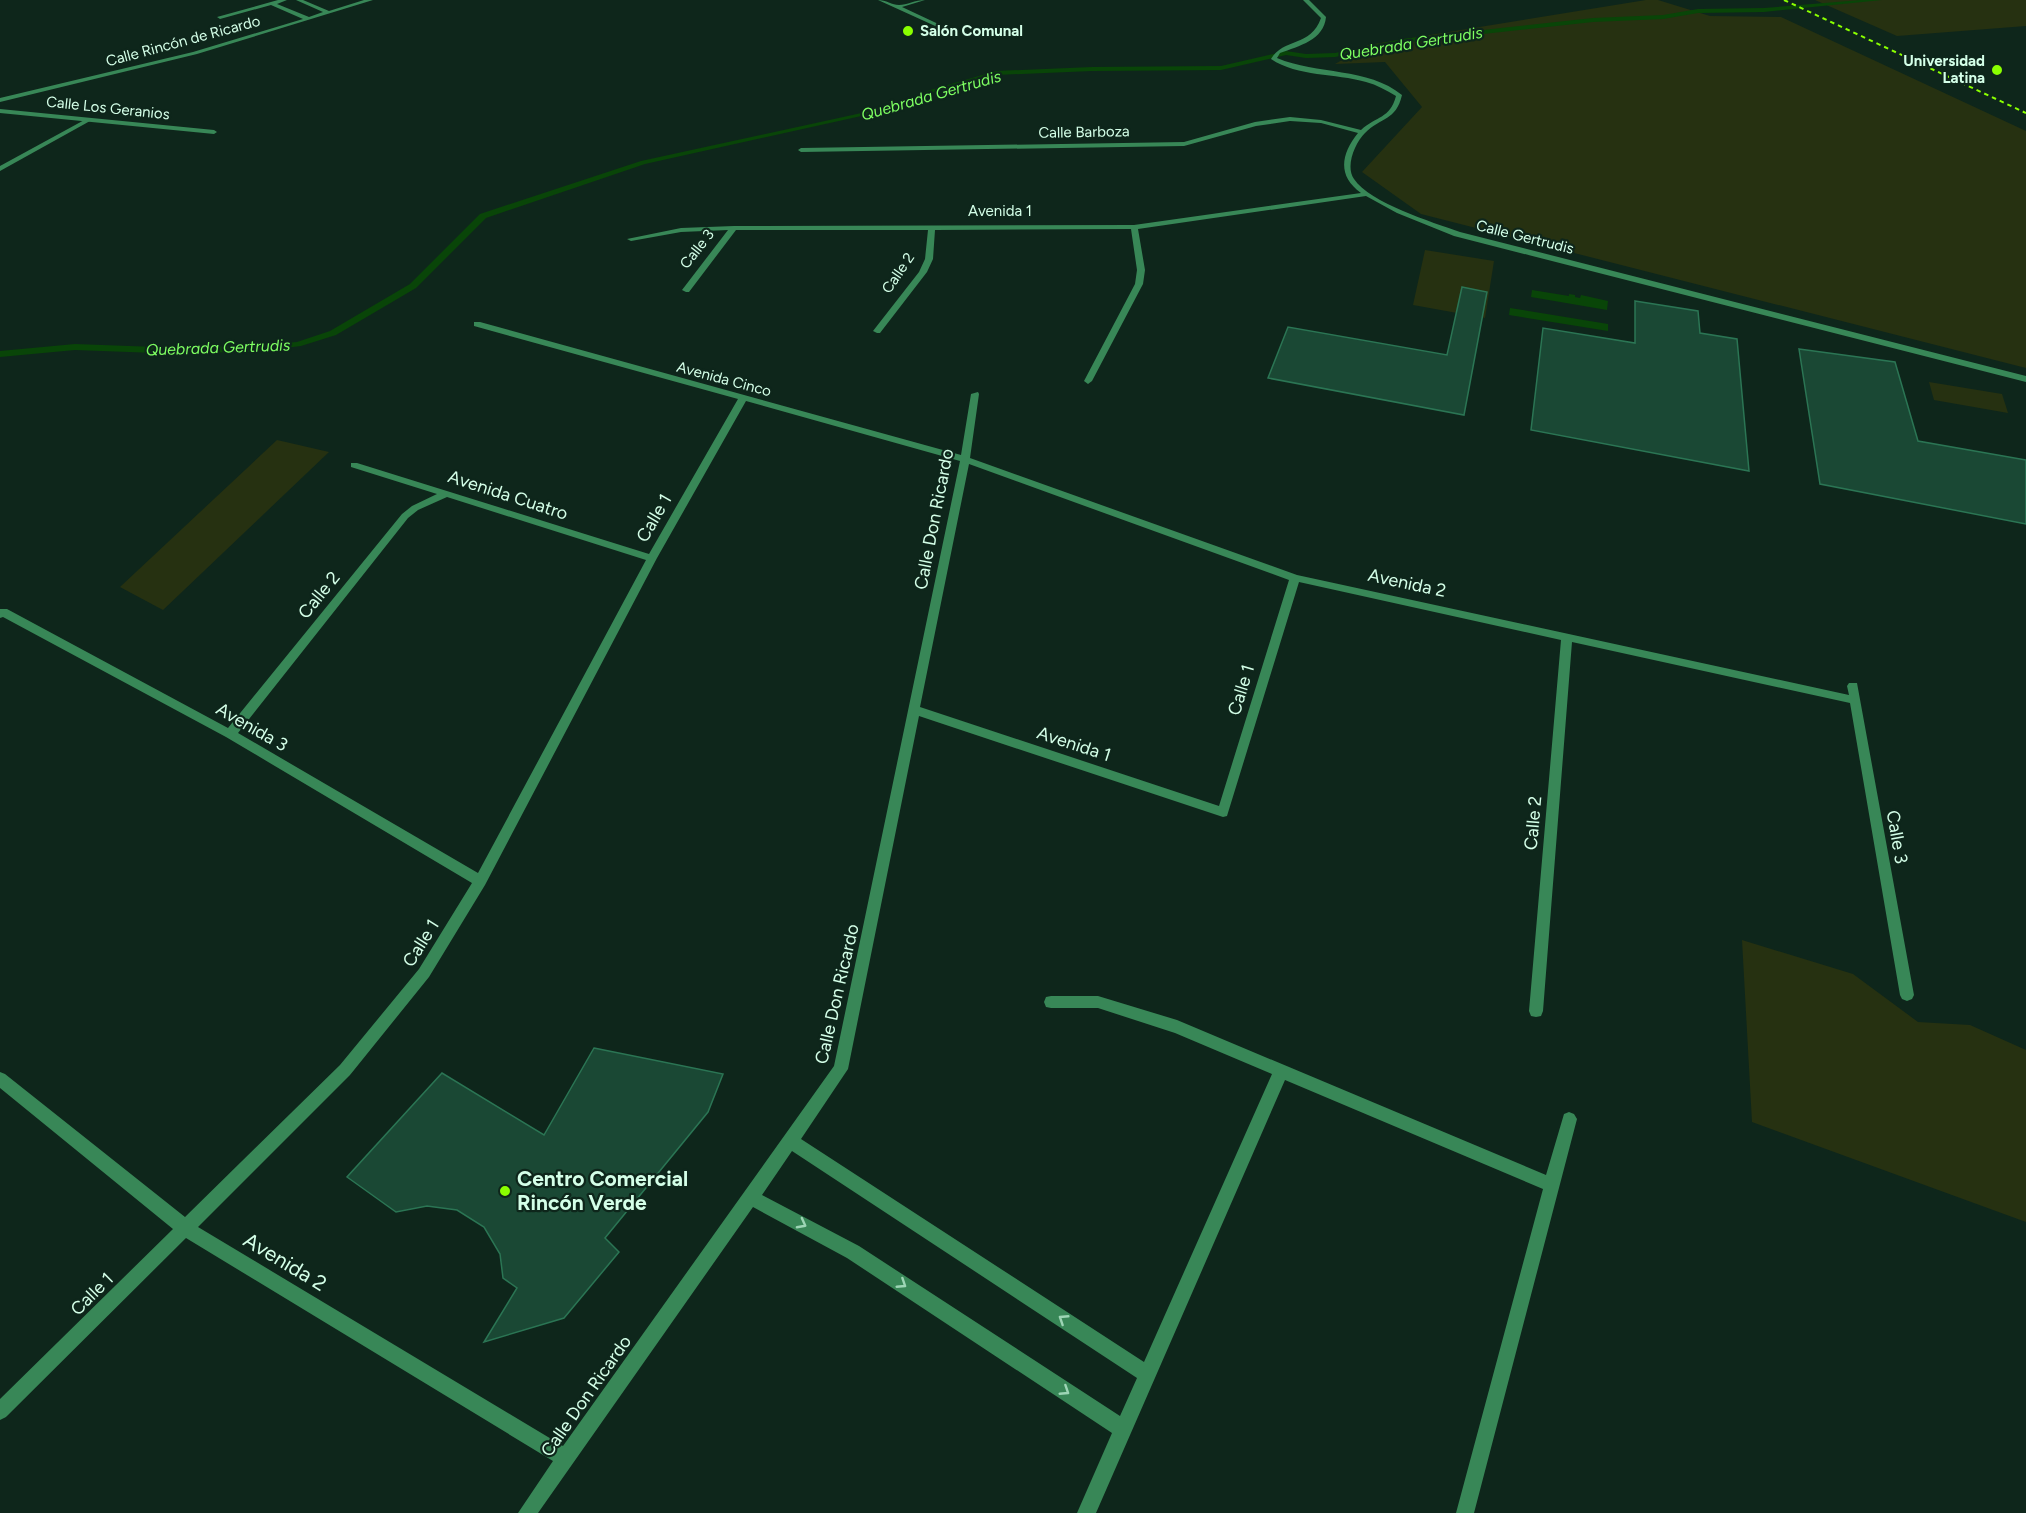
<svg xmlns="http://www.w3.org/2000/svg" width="2026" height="1513" font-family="Figtree,sans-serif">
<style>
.green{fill:#263111}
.water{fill:#094508}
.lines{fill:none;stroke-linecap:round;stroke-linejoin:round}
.stream{fill:#094508;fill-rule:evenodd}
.building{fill:#1a4834;stroke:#2b7554;stroke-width:1.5}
.lane{fill:#388757;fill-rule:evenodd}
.street{fill:#388757;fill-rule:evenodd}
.rail{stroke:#8aff00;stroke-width:2;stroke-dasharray:4.5 4;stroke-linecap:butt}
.oneway{stroke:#9dd5b5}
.poi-dot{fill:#8aff00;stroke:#0e261b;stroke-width:2}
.labels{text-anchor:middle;stroke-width:4.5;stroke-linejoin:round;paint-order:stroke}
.far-poi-label{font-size:15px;font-weight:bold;fill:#d4ffe8;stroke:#0e261b;text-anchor:start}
.far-street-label{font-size:15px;fill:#d4ffe8;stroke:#0e261b}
.far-water-label{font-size:16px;font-style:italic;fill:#7eff62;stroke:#0e261b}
.street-label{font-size:18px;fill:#d4ffe8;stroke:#0e261b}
.near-poi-label{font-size:21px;font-weight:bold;fill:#d4ffe8;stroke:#0e261b;text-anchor:start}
.near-street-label{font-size:21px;fill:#d4ffe8;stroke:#0e261b}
</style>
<rect width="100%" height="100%" fill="#0e261b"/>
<g class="green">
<polygon points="1646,0 1658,0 1710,16 1781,17 2026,131 2026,368 1421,214 1362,172 1422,107 1385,62 1335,64 1368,45"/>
<polygon points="1815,0 2026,0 2026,26 1897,36"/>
<polygon points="1425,250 1494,261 1485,318 1413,305"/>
<polygon points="1929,382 2002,394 2008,413 1934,400"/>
<polygon points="277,440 329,452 163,610 120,587"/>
<polygon points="1742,940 1853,974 1918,1022 1970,1025 2026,1050 2026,1222 1752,1122"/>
</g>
<g class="water">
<polygon points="1532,290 1569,296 1569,294 1575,295 1575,297 1580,298 1581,295 1608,301 1607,310 1531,297"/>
<polygon points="1510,308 1608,324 1608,331 1509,315"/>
</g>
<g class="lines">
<polygon class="stream" points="1861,0 1882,0 1764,12 1698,13 1663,19 1593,22 1402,43 1335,57 1306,58 1286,55 1221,70 1092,71 996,75 931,93 893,109 645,164 486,218 416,288 336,335 301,346 252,352 156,353 75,350 0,357 0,351 75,344 156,347 252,346 297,342 330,331 410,284 480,214 641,161 889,107 927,91 996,71 1092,67 1221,66 1286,51 1306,54 1335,53 1402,39 1593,18 1663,15 1698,9 1764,8"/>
</g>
<g class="building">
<polygon points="1462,287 1487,292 1464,415 1268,378 1288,327 1447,355"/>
<polygon points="1635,301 1698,311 1700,333 1737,339 1749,471 1531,430 1543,328 1635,343"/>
<polygon points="1799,349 1895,362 1918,441 2026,460 2026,524 1820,484"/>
<polygon points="594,1048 723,1074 708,1112 605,1238 619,1252 564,1318 484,1342 517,1288 503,1278 500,1254 484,1227 457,1210 427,1206 396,1212 347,1177 442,1073 544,1135"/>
</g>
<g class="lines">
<polygon class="lane" points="88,118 91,120 90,121 0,171 0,166"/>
<g class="street">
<polygon points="278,0 287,0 277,4 309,17 323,12 296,0 303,0 329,11 364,0 373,0 197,54 0,102 0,98 193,52 303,19 271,5 220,19 217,17"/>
<path d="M878 0C886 0 892 5 899 5 907 5 915 0 925 0L902 7 949 29 944 30Z"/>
<path d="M1303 0H1309L1326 17C1324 40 1299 46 1280 53L1277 58C1317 75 1368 67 1402 95 1396 121 1381 117 1365 133 1355 143 1345 166 1354 179 1370 203 1432 222 1460 232L2026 376V382L1454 236 1397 213 1366 196 1138 229 1145 270 1143 284 1092 381 1088 384 1084 381 1135 284 1137 270 1131 229 935 230 933 259 927 272 880 333H877L873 331 919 272 925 259 928 230H736L689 292H686L682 290 728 230 681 232 631 241 627 239 681 228 734 226 1134 225 1361 193C1337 176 1341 154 1358 133L1321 123 1290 121 1256 126 1184 146 801 152 798 150 801 148 1184 142 1255 122 1290 117 1321 120 1361 130C1376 116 1390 119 1396 96 1386 90 1377 85 1366 82 1335 73 1298 77 1271 59 1283 38 1311 47 1321 18Z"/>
<polygon points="0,109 214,130 217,132 214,134 0,113"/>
<path d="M474 322H480L961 455 971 394 978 392 979 394 970 458 1297 575 1849 695 1847 686 1849 683H1857L1914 995 1912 999 1907 1001 1902 999 1900 995 1850 703 1572 642 1543 1011 1541 1016 1536 1017 1531 1016 1529 1011 1561 640 1299 582 1227 816 1223 817 919 716 848 1069 801 1139 1144 1362 1272 1074 1175 1033 1098 1008H1051L1046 1007 1044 1002 1046 997 1051 996H1098L1177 1020 1546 1175 1564 1114 1569 1112 1574 1114 1577 1119 1474 1513H1456L1543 1189 1285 1080 1096 1513H1077L1112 1433 847 1258 753 1207 538 1513H518L553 1461 186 1238 6 1417 0 1420V1399L173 1229 0 1088V1072L5 1074 185 1217 340 1065 419 969 472 883 226 737 3 617 0 618V609H7L228 728 402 514 412 506 437 494 351 467V463H357L649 554 738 399 474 326ZM746 401 960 461 834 1066 563 1446 198 1227 350 1075 429 977 485 885 657 558ZM969 464 1289 580 1219 806 920 707ZM447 497 646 560 478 873 238 733 408 518 418 510ZM792 1151 1137 1378 1120 1416 859 1246 762 1195Z"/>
</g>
<polyline class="rail" points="1784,0 2026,113"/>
</g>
<defs><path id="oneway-chevron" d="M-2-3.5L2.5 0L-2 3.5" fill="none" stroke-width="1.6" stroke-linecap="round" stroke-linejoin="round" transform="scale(1.5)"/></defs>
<g class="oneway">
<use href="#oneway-chevron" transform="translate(802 1224) rotate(28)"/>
<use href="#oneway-chevron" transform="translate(902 1284) rotate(33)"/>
<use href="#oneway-chevron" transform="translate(1063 1319) rotate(-147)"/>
<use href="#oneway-chevron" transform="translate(1065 1391) rotate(33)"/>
</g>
<g class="poi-dot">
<circle cx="908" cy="31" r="6"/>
<circle cx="1997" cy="70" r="6"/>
<circle cx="505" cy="1191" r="6"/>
</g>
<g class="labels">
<g class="far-poi-label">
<text x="920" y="36">Salón Comunal</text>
<text x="1985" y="66" text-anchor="end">Universidad<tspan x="1985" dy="17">Latina</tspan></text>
</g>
<g class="far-street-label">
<text transform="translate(183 41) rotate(-15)" y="5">Calle Rincón de Ricardo</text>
<text transform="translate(108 108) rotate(6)" y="5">Calle Los Geranios</text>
<text transform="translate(1084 132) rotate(-1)" y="5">Calle Barboza</text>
<text x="1000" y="216">Avenida 1</text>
<text transform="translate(1525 237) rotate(14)" y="5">Calle Gertrudis</text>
<text transform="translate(697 249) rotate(-52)" y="5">Calle 3</text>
<text transform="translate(898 273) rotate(-56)" y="5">Calle 2</text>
<text transform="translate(724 379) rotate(15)" y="5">Avenida Cinco</text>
</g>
<g class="far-water-label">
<text transform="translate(1411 43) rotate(-9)" y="6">Quebrada Gertrudis</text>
<text transform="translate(931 95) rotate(-16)" y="6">Quebrada Gertrudis</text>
<text transform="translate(218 347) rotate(-2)" y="6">Quebrada Gertrudis</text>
</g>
<g class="street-label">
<text transform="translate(508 495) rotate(18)" y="6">Avenida Cuatro</text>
<text transform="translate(654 518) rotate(-60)" y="6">Calle 1</text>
<text transform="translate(934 519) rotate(-79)" y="6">Calle Don Ricardo</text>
<text transform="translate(1407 583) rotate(12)" y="6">Avenida 2</text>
<text transform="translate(319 595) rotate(-51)" y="6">Calle 2</text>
<text transform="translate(1241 690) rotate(-73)" y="6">Calle 1</text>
<text transform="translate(252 727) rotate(30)" y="6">Avenida 3</text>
<text transform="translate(1074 744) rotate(18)" y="6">Avenida 1</text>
<text transform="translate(1533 823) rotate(-85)" y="6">Calle 2</text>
<text transform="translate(1897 837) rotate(80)" y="6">Calle 3</text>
<text transform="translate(421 943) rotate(-58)" y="6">Calle 1</text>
<text transform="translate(837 994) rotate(-77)" y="6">Calle Don Ricardo</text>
<text transform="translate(92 1294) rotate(-45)" y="6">Calle 1</text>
<text transform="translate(586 1396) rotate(-55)" y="6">Calle Don Ricardo</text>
</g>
<g class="near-poi-label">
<text x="517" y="1186">Centro Comercial<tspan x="517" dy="24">Rincón Verde</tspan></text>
</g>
<g class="near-street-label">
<text transform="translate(285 1262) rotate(31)" y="7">Avenida 2</text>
</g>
</g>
</svg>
